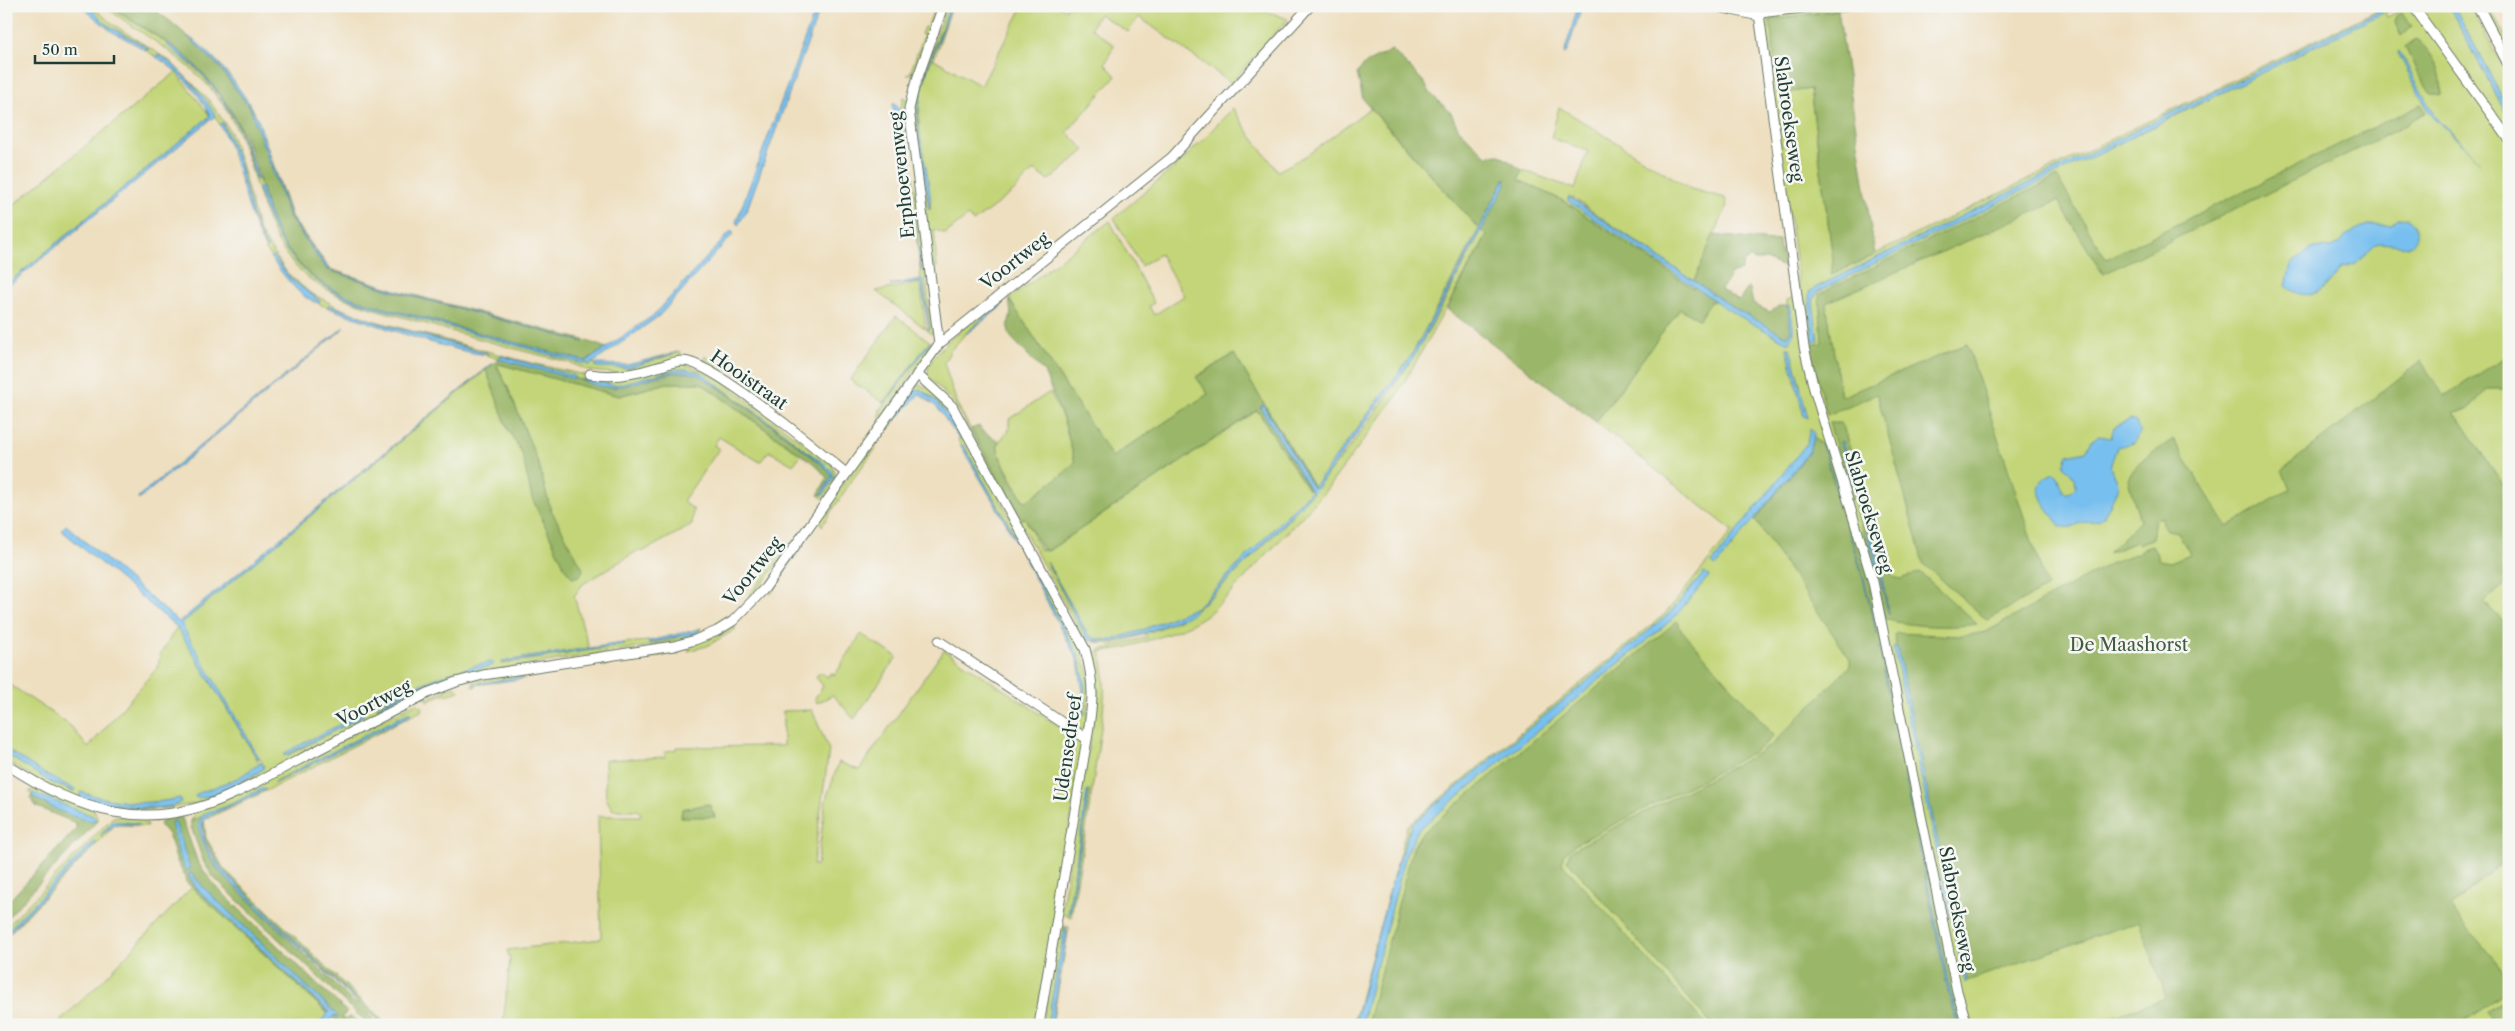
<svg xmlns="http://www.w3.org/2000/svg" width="2515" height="1031" font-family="'Libre Caslon Text',serif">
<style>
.green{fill:#c3d578;stroke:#718956;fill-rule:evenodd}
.forest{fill:#9ab668;stroke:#5c7a4e;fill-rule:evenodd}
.water{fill:#77bfef;stroke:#4b7e92}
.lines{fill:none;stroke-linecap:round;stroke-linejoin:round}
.minor-casing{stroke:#677665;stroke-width:11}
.tertiary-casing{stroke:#677665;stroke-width:12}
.minor{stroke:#fff;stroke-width:9}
.tertiary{stroke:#fff;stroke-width:10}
.labels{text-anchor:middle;stroke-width:5;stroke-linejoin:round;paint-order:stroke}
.street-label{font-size:18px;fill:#1f3d34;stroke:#f6f6f2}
.park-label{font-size:18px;fill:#405b42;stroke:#f6f6f2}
</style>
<rect width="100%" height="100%" fill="#f6f6f2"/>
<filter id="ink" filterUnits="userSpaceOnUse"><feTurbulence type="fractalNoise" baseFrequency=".02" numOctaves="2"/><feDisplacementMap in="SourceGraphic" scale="10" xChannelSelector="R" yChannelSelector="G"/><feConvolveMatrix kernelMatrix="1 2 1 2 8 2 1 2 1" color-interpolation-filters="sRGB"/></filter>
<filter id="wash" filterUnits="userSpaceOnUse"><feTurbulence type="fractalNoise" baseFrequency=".0096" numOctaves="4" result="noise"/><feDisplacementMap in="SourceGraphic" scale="20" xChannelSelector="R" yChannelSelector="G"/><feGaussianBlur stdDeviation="1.12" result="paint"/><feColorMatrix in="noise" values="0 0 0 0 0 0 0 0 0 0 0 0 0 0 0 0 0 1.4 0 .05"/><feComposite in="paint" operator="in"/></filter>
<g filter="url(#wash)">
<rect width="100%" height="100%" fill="#eedfc0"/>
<g class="green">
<path d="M88 6H91L114 25 170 61 208 99 230 131 241 164 259 231 287 273 310 293 344 310 375 321 527 362 597 378 684 363 721 380 831 464C841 479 833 486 823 499L818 495H823L834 478 785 433 697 371 665 372 616 385 574 379V376L501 356 498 358 486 355 487 352 382 324 330 306 327 307 319 304 320 301 292 280 265 249 268 248C244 211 244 163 222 123L220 125C205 98 185 74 159 55L156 57 144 49 148 50V47L107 25Z"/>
<path d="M104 6H108L165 42 203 76 239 126 256 179H258L261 186 259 187 279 239 307 273 332 291 382 308 584 364 585 361 590 365 593 363 596 364V366L628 368 681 352 679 359 624 374 589 371C570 361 547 357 527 352 488 341 449 331 410 319 374 309 336 300 306 276 257 235 260 170 231 118 200 63 152 42 104 6Z"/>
<polygon points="935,6 939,6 913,73 907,75 910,73 924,35 921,34 924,27 927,28"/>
<path d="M946 6H950C940 34 926 62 920 90 914 119 922 181 929 210L930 204C925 172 916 138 919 105 923 74 941 36 952 6L934 59 981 86 1023 6H1060L1066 10 1067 6H1252L1288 19 1231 83 1139 17 1128 32 1099 14 1091 28 1114 45 1105 64 1116 76 1067 132 1085 150 1055 176 1048 180 1034 170 1013 192 973 222 968 216 945 234 934 229 937 267 933 268 913 110 914 97Z"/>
<path d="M1840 6H1857L1771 20 1778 94 1810 89 1833 259 1832 275 2377 10 2376 6H2397L2385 13 2387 17 2409 6H2449L2509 119V1025H1355L1357 1015 1353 1025 1407 826 1666 613 1733 531 1596 422 1680 309 1715 301 1780 339 1789 342 1787 300 1800 295 1763 19 1772 15ZM2381 10C2196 111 2004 197 1815 288ZM1787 348 1790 349 1800 384 1804 416ZM1694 584 1669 617 1558 705 1669 614ZM1409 829 1358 1014 1394 874Z"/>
<polygon points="2454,6 2470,6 2509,79 2509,111"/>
<polygon points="2483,6 2489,6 2509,43 2509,53"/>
<polygon points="176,72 210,116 6,285 6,211"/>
<polygon points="903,97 907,99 905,114 909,151 902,153 902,147 905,149 900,112"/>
<polygon points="1559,107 1691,189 1725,198 1727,206 1694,281 1573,198 1567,199 1694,286 1694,289 1564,201 1519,180 1522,170 1575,189 1588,151 1551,138"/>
<polygon points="1233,108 1251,136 1278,171 1309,154 1370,108 1479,229 1411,356 1313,488 1313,485 1234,354 1197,376 1208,394 1112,457 1009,299 1110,221 1154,303 1149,306 1154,315 1184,296 1160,254 1141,266 1114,218 1184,159"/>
<polygon points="903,160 911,163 918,211 911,209 909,195 911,206 913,206 907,164 904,163"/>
<polygon points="912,215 918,217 933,334 928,332 927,328 930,329 923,280 921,279 915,220 914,216 912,220"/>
<path d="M1481 231 1487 235 1396 397 1323 494 1228 596 1209 613 1190 625 1169 634 1128 647 1100 652C1109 686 1102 721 1097 755 1090 809 1080 863 1071 917L1061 912 1098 691 1091 656 1099 650 1148 637 1145 634C1122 641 1106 650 1083 637L954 403 928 376C922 354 983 314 999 300L1003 304 966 333 950 351 944 363 957 404 1020 519 1025 518 1040 550 1048 551 1258 410 1311 491 1197 607 1140 631 1110 640 1097 639 1089 636 1046 562 1088 640C1115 647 1175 626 1197 609 1279 536 1354 451 1413 357 1438 317 1459 273 1481 231ZM1089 790 1090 791 1069 914Z"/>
<polygon points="920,283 926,329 876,291"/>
<polygon points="896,316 933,344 882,417 878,416 881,411 879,410 883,407 929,343 884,403 850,380"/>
<polygon points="704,356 717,363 718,367 727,371 727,376 705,364"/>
<path d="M499 364 619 396 667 383H701L801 455 793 465 769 451 760 462 719 437 714 445 719 449 683 501 693 509 692 525 642 552 639 550 583 584 574 596 589 648 503 661 502 664 625 645 623 643 649 641 650 644 671 640 701 628V634L676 642 468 674 208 801C162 811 114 817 69 797 47 788 27 773 6 761V754L52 783 73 792 6 749V682L71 726 88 748 157 668 161 653 177 627 260 764 238 778 197 794 204 797 230 788 262 770 263 764 180 624 486 370 508 429 522 453 532 498 566 570 582 568 550 508 539 465 508 388 497 365ZM477 665 415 689 378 709 380 704 412 687ZM362 713 363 716 287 756ZM81 792C114 803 146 806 180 798 173 801 165 805 157 807 132 811 103 804 79 797Z"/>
<path d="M918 385 927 387 953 412 1078 642 1089 674 1087 728 1083 730 1074 728 1081 705 1082 714H1084C1085 692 1085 675 1078 655L965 447 961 446 958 440 960 439C950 420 938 391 914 391L893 419 895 421 889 430 886 424 915 386Z"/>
<polygon points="1050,392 1064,421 1075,462 1064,473 1027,501 1023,500 998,453 997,444 1009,430 1009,419"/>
<polygon points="872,444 877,447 852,480 822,526 819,518"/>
<polygon points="786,541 788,545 787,550 752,598 749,595 762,579 760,577"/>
<polygon points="789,561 791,562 771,594 769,588"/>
<polygon points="732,626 736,629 707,646 688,651 690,645"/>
<polygon points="861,634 897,657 854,719 833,695 817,703 815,698 823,686 816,677 820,672 828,677 830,673 835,675"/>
<polygon points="676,649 679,654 676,654 675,652 644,660 643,658 609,663 610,665 604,666 609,659"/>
<path d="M944 650 1084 743 1036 1025H503L510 959 507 950 601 939 598 816H640L641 813 637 810H613L606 799 605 760 665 757V751L676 750V747L783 746V711L812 710 829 750 813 865H817L826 799 839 762 859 770ZM709 804 715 817 682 809Z"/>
<polygon points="520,673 524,679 519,677 475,684 476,687 472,687 474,681"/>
<polygon points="455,686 459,691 447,695 446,693 427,701 426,699"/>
<path d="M417 703 422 708 421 711 268 790 206 819V816L266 789 191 821 196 811ZM410 712V715L274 783 275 781Z"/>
<polygon points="34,788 95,811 98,820 97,821 93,816 29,792"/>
<polygon points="117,816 140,818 149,826 115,825 6,937 96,841 6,932 6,927 113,817"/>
<polygon points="192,887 328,1014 318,1025 56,1025 104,979"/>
<polygon points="1059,926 1069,927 1052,1025 1067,934 1065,927 1047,1025 1042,1025"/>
</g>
<g class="forest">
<path d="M110 6H149L170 21 221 65 251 106 258 120 292 218 330 269 402 292 584 340 606 348 585 361C534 348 483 334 432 320 390 309 338 301 306 271 261 228 268 189 246 139 231 105 204 69 174 47 154 33 131 21 110 6ZM216 63 221 66 251 106 258 120 290 217 330 270 400 292 584 342 389 290 326 269 289 217 250 108Z"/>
<polygon points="1838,10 1875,255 1831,275 1833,259 1810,89 1778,94 1770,20"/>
<polygon points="2401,13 2412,26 2401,36 2394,21 2396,16"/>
<path d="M2416 39C2433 52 2444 74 2441 95L2431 93 2417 72 2405 47Z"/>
<polygon points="1392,50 1423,81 1431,94 1451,113 1458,128 1486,156 1500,155 1522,170 1519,180 1564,201 1694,289 1694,286 1715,301 1711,301 1699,319 1680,309 1596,422 1447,309 1487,235 1481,231 1506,179 1504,179 1479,229 1363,99 1357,73 1366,63"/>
<polygon points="2421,104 2426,112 2392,132 2103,274 2058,201 1826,303 1841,397 1967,344 2047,587 1987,620 1923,563 1877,394 1827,415 1809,345 1822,343 1819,294 2057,177 2106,259"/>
<polygon points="1713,235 1772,241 1779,240 1780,250 1782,250 1783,262 1786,268 1767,260 1753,260 1751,257 1743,263 1741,270 1731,274 1721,290 1739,301 1748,288 1750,289 1753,304 1770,312 1779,306 1788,306 1791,331 1789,336 1785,337 1734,308 1694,281"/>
<path d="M1009 299 1112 457 1208 394 1196 377 1234 354 1313 485 1312 486 1263 405 1260 407 1309 489 1308 490 1257 410 1048 551 1042 549 1025 518 1020 519 971 429 979 426 982 431 999 441C992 452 1017 488 1023 500L1027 501 1064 473 1075 462 1064 421 1044 372 1009 335 1008 325 1011 313Z"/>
<path d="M2509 355V389H2487L2468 410 2454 412 2509 493V581L2484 602 2509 628V856L2450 907 2509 977V990L2459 1025H2088L2166 998 2139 921 1967 981 1894 635 1897 633 1962 636 1986 632 2113 562 2140 552V550L2152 546 2160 560 2170 562 2190 554 2178 532 2167 530 2163 525 2162 517 2155 520 2152 539 2137 544 2136 542 2108 553 2140 521 2128 480C2135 461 2157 451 2173 439L2227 527 2290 489 2282 470 2421 361 2444 396Z"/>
<polygon points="499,359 613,388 673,373 696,373 738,401 788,438 826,468 832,476 822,494 818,495 827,478 816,465 701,383 667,383 619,396 499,364 497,366 508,388 539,465 550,508 583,569 581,575 573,578 566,570 532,498 522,453 508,429 486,370"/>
<path d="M1829 423H1840L1843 426 1879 543 1893 577 1901 579 1920 572 1977 624C1951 628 1910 627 1885 619L1869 553ZM1840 442H1842L1878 558 1889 615 1875 558Z"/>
<polygon points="1813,438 1820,443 1826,441 1868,576 1964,1025 1712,1025 1567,860 1570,852 1575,848 1733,767 1770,746 1850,666 1850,659 1755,520 1809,452"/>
<polygon points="1677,621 1679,623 1678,626 1767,727 1773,736 1765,745 1732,764 1574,845 1563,856 1562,863 1706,1025 1367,1025 1413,847 1421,834"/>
<path d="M32 794 33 797C54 808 74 818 97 821L6 919V904L76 829V823L37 807 30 798Z"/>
<polygon points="709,804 715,817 681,817 682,809"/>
<path d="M167 816 182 818 198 863 216 887 347 1012 342 1017 344 1020 351 1016 361 1025H340L332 1018 337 1015 206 890 191 873 188 875 197 889 330 1012 328 1013 186 882C184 872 178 865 175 856 171 842 171 834 159 825Z"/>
<polygon points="201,817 202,839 217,869 355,1004 359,1003 222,870 205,840 203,822 204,818 206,838 224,869 387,1025 383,1025 370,1013 368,1015 379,1025 369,1025 214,878 204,863 191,827 191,821"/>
<polygon points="2509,996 2509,1025 2493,1025 2487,1012"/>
</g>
<g class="water">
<polygon points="81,6 88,6 107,25 149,49 144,49 111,31"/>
<polygon points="817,6 821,6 746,212 738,225 736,222"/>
<path d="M950 6H952C938 45 916 85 919 127 921 148 933 194 930 210L919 144 918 104 924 77Z"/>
<polygon points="1578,6 1582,6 1567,52 1564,54"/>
<polygon points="2449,6 2454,6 2509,111 2509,119"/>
<polygon points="2381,10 2383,13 1817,292 1813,301 1818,341 1813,342 1809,299 1809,292 1817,287"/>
<path d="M186 35C216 54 242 89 258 120L290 217 329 270 400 292 584 342 389 290 326 269 289 217 250 108 221 68Z"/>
<path d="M165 42C214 73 243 124 258 179H256C244 134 230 103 197 69 188 60 171 51 165 42Z"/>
<polygon points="2399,51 2435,115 2480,162 2429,112 2398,53"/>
<path d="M156 55C170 56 210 102 215 116L6 288V285L210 116C201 94 177 69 156 57Z"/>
<polygon points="895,103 900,112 904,150 892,105"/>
<path d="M222 122 238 159 256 228 267 249 265 248C244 209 241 164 220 125Z"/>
<polygon points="904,164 907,164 912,207 911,204"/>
<polygon points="1505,178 1506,184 1502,192 1413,358 1316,489 1249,560 1190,615 1145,633 1112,642 1088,640 1047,562 1089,636 1097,639 1110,640 1140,631 1197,607 1311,491 1260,407 1263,405 1313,488 1411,356 1460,267"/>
<path d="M261 186C269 219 281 248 307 272 339 301 389 308 430 320 482 334 533 348 585 361L584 364C528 349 472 333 416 318 384 309 347 303 320 283 286 259 269 226 258 187Z"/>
<polygon points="1569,197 1734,308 1787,337 1791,331 1788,306 1790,305 1794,333 1789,342 1786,342 1730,311 1568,201"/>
<polygon points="914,216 922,271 921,272"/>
<path d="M2407 218C2419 225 2421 238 2410 246L2380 243 2374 245 2356 264 2340 268C2329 290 2307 305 2286 286L2291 264 2311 249 2331 248 2338 245 2345 236 2368 225H2391L2398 219Z"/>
<polygon points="732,230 733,234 659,316 590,365 586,364 587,361 654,315"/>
<path d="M273 256 292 280 320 301 319 303C300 300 282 272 270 257Z"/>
<polygon points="921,279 923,280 929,330 921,282 890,285"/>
<polygon points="1001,303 1001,307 966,334 966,333"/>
<path d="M328 305 382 324 488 354C471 358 350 317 327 307Z"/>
<polygon points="344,327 343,329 138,500 139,496"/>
<polygon points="929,342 928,346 881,408 882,406"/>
<polygon points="1787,348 1790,348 1808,418 1804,416"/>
<polygon points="678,352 628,368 596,367 596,364 627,365"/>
<polygon points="501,356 574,376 574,379 498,359"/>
<polygon points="493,363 181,624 259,757 258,759 177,627 61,530 66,525 179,622"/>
<path d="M677 369H687L703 374 826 465 832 471 834 478 823 495 822 493 832 476 826 468C803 448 712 375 688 372 650 368 622 402 580 379L616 385Z"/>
<path d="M919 389C933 396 960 424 960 440L937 407 919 394 895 421H892L914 391Z"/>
<path d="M2132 419 2136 422 2140 433 2134 443 2117 447 2110 467C2113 473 2118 479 2118 485 2118 490 2105 517 2101 519 2094 524 2086 521 2078 524 2071 527 2069 529 2060 526 2049 511 2023 484 2054 473L2058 476 2064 493H2069L2076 487 2075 478 2064 465 2068 455 2086 451 2092 440 2098 436 2111 438 2114 427Z"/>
<polygon points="1810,428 1814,434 1809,452 1716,566 1712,563 1807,443"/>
<polygon points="1840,442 1842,442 1878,558 1889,615 1875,558"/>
<polygon points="1822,443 1864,578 1877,635 1863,578"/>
<polygon points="963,445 1008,523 1078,655 1085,681 1084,715 1081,712 1083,691 1078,661 1006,523 961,446"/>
<polygon points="1704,573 1709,576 1674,618 1418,830 1406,855 1361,1025 1354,1025 1394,874 1412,824 1669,614"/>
<polygon points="699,629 698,633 648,643 649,641"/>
<polygon points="623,643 625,645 502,663 503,661"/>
<polygon points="1879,646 1950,992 1960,1025 1958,1025 1948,992"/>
<polygon points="1893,646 1897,647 1967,981 1965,983"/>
<path d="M491 662 494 664 492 666 457 673 415 689 376 708 380 704C415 685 452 670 491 662Z"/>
<polygon points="519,677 522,679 474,685 475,684"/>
<polygon points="410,712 410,715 274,783 275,781"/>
<polygon points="362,713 364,713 363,716 284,756 286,752"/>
<polygon points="6,749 48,776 75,789 75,791 52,783 6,754"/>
<path d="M261 763 264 766 262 770C249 777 209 802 195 797L197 794 238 778Z"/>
<path d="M263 788 265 790 204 818C197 836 212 857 222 870L359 1004 225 877C216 868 189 828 203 815 207 811 218 810 224 807 237 802 250 794 263 788Z"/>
<polygon points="1089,790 1070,913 1068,914 1087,791"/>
<path d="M81 792C114 803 146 806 180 798L181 802C163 815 100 803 79 797Z"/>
<path d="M34 793 93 816 96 819 93 821C72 819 51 807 33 797L32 794Z"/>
<polygon points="113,821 137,823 139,824 115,824 100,836"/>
<polygon points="175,821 190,869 186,871 179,856 171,822"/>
<polygon points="94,841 96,843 6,935 6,932"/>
<polygon points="191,873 206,890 337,1015 337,1018 334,1016 325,1025 318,1025 329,1012 197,889 188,875"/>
<polygon points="1065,927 1067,934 1051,1025 1047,1025"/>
</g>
</g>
<g filter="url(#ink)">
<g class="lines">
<defs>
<g id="minor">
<polyline points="1714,6 1759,16"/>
<polyline points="1758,6 1804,347 1814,389 1873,582 1957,991 1967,1025"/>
<polyline points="2413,6 2509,139"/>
<polyline points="1759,13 1820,6"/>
<polyline points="939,344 909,109 914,88 943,6"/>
<path d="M590 374C612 378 632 375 654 368 663 366 673 361 683 361 712 361 819 451 846 473"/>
<path d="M917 374 952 406 1085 649C1095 684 1093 703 1087 739L1039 1025"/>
<polyline points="939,641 1087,739"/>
<path d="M6 764C78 812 148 834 231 795 253 785 274 773 295 762 340 738 385 715 430 692L456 682 483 675 674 646 695 640 717 631 733 621 765 588 939 344 1172 157 1310 6"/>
</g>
<polyline id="tertiary" points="2478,6 2509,65"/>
</defs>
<use href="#minor" class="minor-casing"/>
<use href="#tertiary" class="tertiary-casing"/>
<use href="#minor" class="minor"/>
<use href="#tertiary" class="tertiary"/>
</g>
</g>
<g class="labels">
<g class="street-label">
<text transform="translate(1789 119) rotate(82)" y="6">Slabroekseweg</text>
<text transform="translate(902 175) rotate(-96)" y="6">Erphoevenweg</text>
<text transform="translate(1015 261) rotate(-38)" y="6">Voortweg</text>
<text transform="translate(749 380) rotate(35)" y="6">Hooistraat</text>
<text transform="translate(1869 512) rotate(73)" y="6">Slabroekseweg</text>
<text transform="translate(753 571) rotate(-51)" y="6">Voortweg</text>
<text transform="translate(374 703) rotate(-27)" y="6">Voortweg</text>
<text transform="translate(1068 748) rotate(-82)" y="6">Udensedreef</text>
<text transform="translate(1957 909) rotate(79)" y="6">Slabroekseweg</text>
</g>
<g class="park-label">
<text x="2129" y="651">De Maashorst</text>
</g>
</g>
<rect width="2515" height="1031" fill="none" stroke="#f6f6f2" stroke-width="25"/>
<path d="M35 55v8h79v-8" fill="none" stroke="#1f3d34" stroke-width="2.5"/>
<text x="42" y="55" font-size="15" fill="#1f3d34" stroke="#f6f6f2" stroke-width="4" paint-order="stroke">50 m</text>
</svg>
